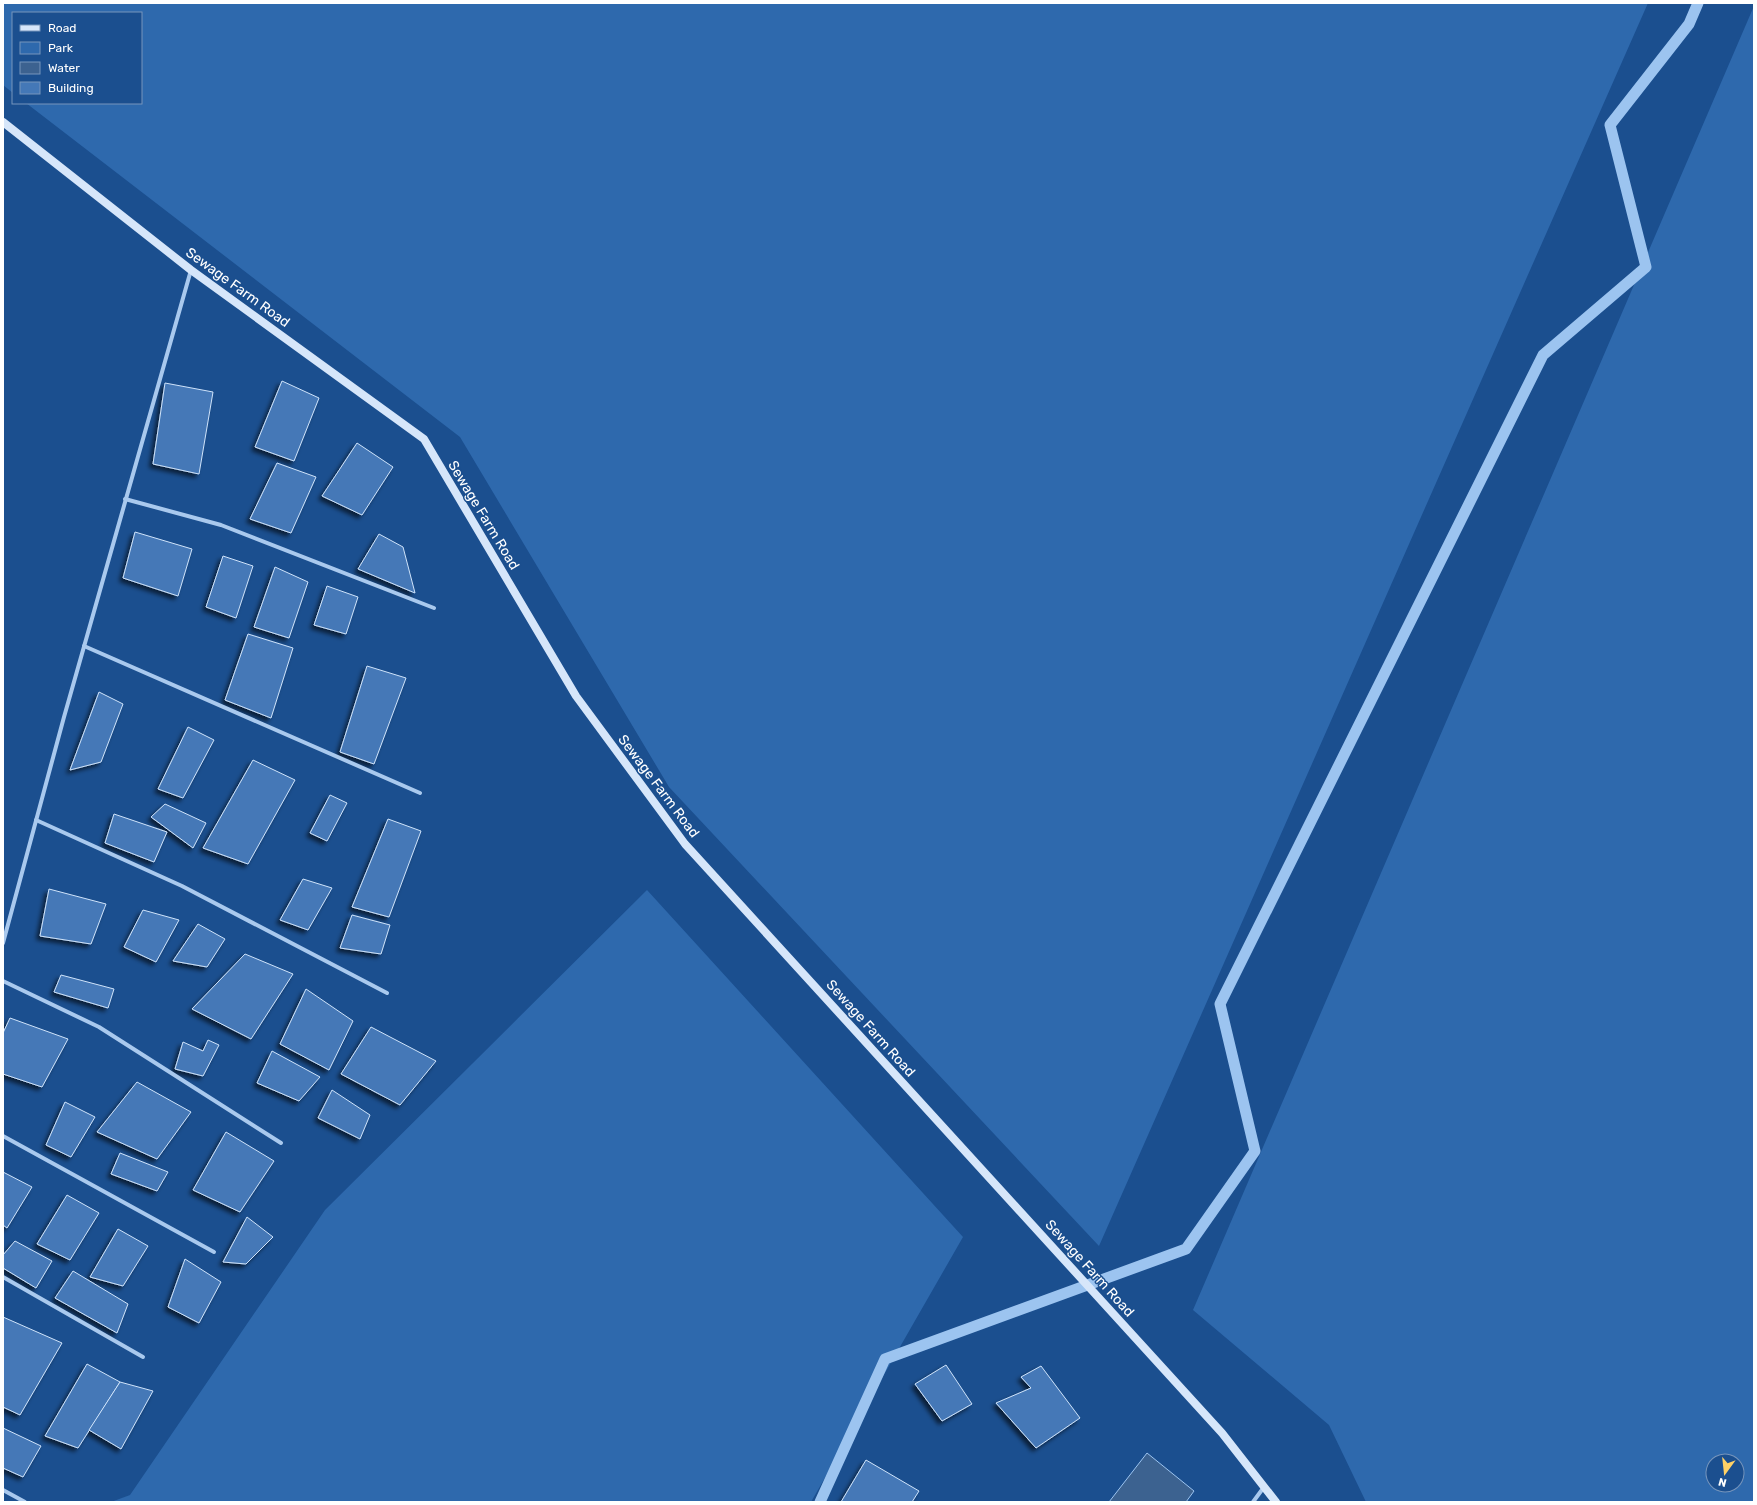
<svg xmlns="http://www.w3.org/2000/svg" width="1757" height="1505" font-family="Rubik,sans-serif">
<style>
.green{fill:#2e69ad;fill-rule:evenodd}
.water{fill:#3c6290;stroke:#9cc4f0}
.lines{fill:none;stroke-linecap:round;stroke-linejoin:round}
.stream{stroke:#9cc4f0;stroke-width:11}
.building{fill:#4478b7;stroke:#cfe3fa;filter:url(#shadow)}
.street{stroke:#a9c9ee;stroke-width:4}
.secondary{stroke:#d6e6fa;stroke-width:8}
.labels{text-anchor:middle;stroke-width:3;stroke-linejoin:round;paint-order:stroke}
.street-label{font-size:14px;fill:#fff;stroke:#1b4f8f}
</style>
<defs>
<filter id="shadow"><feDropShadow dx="-3.5" dy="3.5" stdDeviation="2" flood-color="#0009"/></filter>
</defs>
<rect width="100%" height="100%" fill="#1b4f8f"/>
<g class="green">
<polygon points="3,3 1648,3 1099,1246 669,787 460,437 26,103 141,103 141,13 13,13 13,93 3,85"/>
<path d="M1754 6V1502H1366L1329 1425 1193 1310ZM1713 1461H1737V1485H1713Z"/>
<polygon points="647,890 963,1237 811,1502 111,1502 130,1495 325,1210"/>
</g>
<polygon class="water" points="1147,1453 1194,1491 1186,1502 1109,1502"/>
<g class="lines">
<polyline class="stream" points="820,1502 885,1359 1186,1249 1255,1151 1220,1004 1543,355 1646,267 1610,125 1689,24 1698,3"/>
</g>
<g class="building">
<polygon points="282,381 319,398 294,461 255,447"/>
<polygon points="165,383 213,392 199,474 153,464"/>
<polygon points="357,443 393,467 362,515 322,496"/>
<polygon points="277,463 316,477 291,533 250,519"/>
<polygon points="135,532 192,549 178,596 123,578"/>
<polygon points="379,534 403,547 415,593 358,569"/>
<polygon points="223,556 253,566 236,618 206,607"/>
<polygon points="275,567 308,582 289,638 254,627"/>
<polygon points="327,586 358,597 346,634 314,625"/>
<polygon points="248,634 293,648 271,718 225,700"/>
<polygon points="367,666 406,678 374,764 340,752"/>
<polygon points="99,692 123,704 101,762 70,770"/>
<polygon points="188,727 214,740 183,798 158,789"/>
<polygon points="253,760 295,780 248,864 203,848"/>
<polygon points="330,795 347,803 327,841 310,833"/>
<polygon points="165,804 206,823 193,848 151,817"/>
<polygon points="114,814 167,832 154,862 105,843"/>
<polygon points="388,819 421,831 389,917 352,907"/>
<polygon points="303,879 332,888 308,930 280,920"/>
<polygon points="49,889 106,904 91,944 40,936"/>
<polygon points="143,910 179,920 156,962 124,947"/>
<polygon points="352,915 390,925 381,954 340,948"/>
<polygon points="198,924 225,939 207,967 173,961"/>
<polygon points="245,954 293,974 251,1039 192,1009"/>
<polygon points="61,975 114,989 108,1008 54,992"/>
<polygon points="306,989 353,1021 329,1070 280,1044"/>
<polygon points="10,1018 68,1039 42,1087 3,1074 3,1033"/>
<polygon points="371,1027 436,1061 400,1105 341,1074"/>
<polygon points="208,1040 219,1045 203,1076 175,1069 183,1042 203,1051"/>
<polygon points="272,1051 320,1077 299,1101 257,1083"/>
<polygon points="137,1082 191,1112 157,1159 97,1132"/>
<polygon points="332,1090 370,1115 360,1139 318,1118"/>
<polygon points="65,1102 95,1117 71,1157 46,1145"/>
<polygon points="226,1132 274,1161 240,1212 193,1190"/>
<polygon points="120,1153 168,1172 157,1191 111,1174"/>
<polygon points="3,1172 32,1187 7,1228 3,1225"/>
<polygon points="67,1195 99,1213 70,1260 37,1244"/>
<polygon points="247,1217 273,1237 246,1264 223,1262"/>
<polygon points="118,1229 148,1246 123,1286 90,1277"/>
<polygon points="15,1241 52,1261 36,1288 3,1268 3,1255"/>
<polygon points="185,1259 221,1282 199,1323 168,1307"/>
<polygon points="73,1271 128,1304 117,1333 55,1298"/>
<polygon points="3,1317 62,1343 20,1415 3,1407"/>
<polygon points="87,1364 120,1382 78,1448 45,1436"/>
<polygon points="946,1365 972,1404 942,1421 915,1384"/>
<polygon points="1041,1366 1080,1418 1036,1448 996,1403 1031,1388 1021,1377"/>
<polygon points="120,1382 153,1391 121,1449 89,1430"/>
<polygon points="3,1428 41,1446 23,1477 3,1468"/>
<polygon points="866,1460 919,1491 912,1502 841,1502"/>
</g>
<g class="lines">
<g class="street">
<polyline points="125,499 221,525 434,608"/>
<polyline points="84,646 420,793"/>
<polyline points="36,820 182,886 387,993"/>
<polyline points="3,943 64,717 191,270"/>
<polyline points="3,981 99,1027 281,1143"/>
<polyline points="3,1136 214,1252"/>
<polyline points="3,1277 143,1357"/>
<polyline points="3,1490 25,1502"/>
<polyline points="1253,1502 1264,1487"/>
</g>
<polyline class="secondary" points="3,122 191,270 424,439 576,696 685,844 1222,1433 1276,1502"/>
</g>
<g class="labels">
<g class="street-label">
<text transform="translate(238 287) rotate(36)" y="5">Sewage Farm Road</text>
<text transform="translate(484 515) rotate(59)" y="5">Sewage Farm Road</text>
<text transform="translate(659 786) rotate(53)" y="5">Sewage Farm Road</text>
<text transform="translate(871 1028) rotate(48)" y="5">Sewage Farm Road</text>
<text transform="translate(1090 1268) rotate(48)" y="5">Sewage Farm Road</text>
</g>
</g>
<rect width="1757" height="1505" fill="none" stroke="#ffffff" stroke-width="8"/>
<rect x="12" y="12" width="130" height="92" fill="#1b4f8f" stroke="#7695bc"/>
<rect x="20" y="25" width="20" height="6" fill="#d6e6fa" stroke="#7695bc"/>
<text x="48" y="32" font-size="12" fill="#ffffff">Road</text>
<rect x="20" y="42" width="20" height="12" fill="#2e69ad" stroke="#7695bc"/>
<text x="48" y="52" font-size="12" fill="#ffffff">Park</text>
<rect x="20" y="62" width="20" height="12" fill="#3c6290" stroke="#7695bc"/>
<text x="48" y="72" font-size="12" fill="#ffffff">Water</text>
<rect x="20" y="82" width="20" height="12" fill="#4478b7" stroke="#7695bc"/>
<text x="48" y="92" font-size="12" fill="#ffffff">Building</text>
<g transform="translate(1725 1473) rotate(195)"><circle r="19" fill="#1b4f8f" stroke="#7695bc"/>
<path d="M0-3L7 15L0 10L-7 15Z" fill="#ffd166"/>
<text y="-6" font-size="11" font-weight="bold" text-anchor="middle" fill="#ffffff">N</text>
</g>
</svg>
